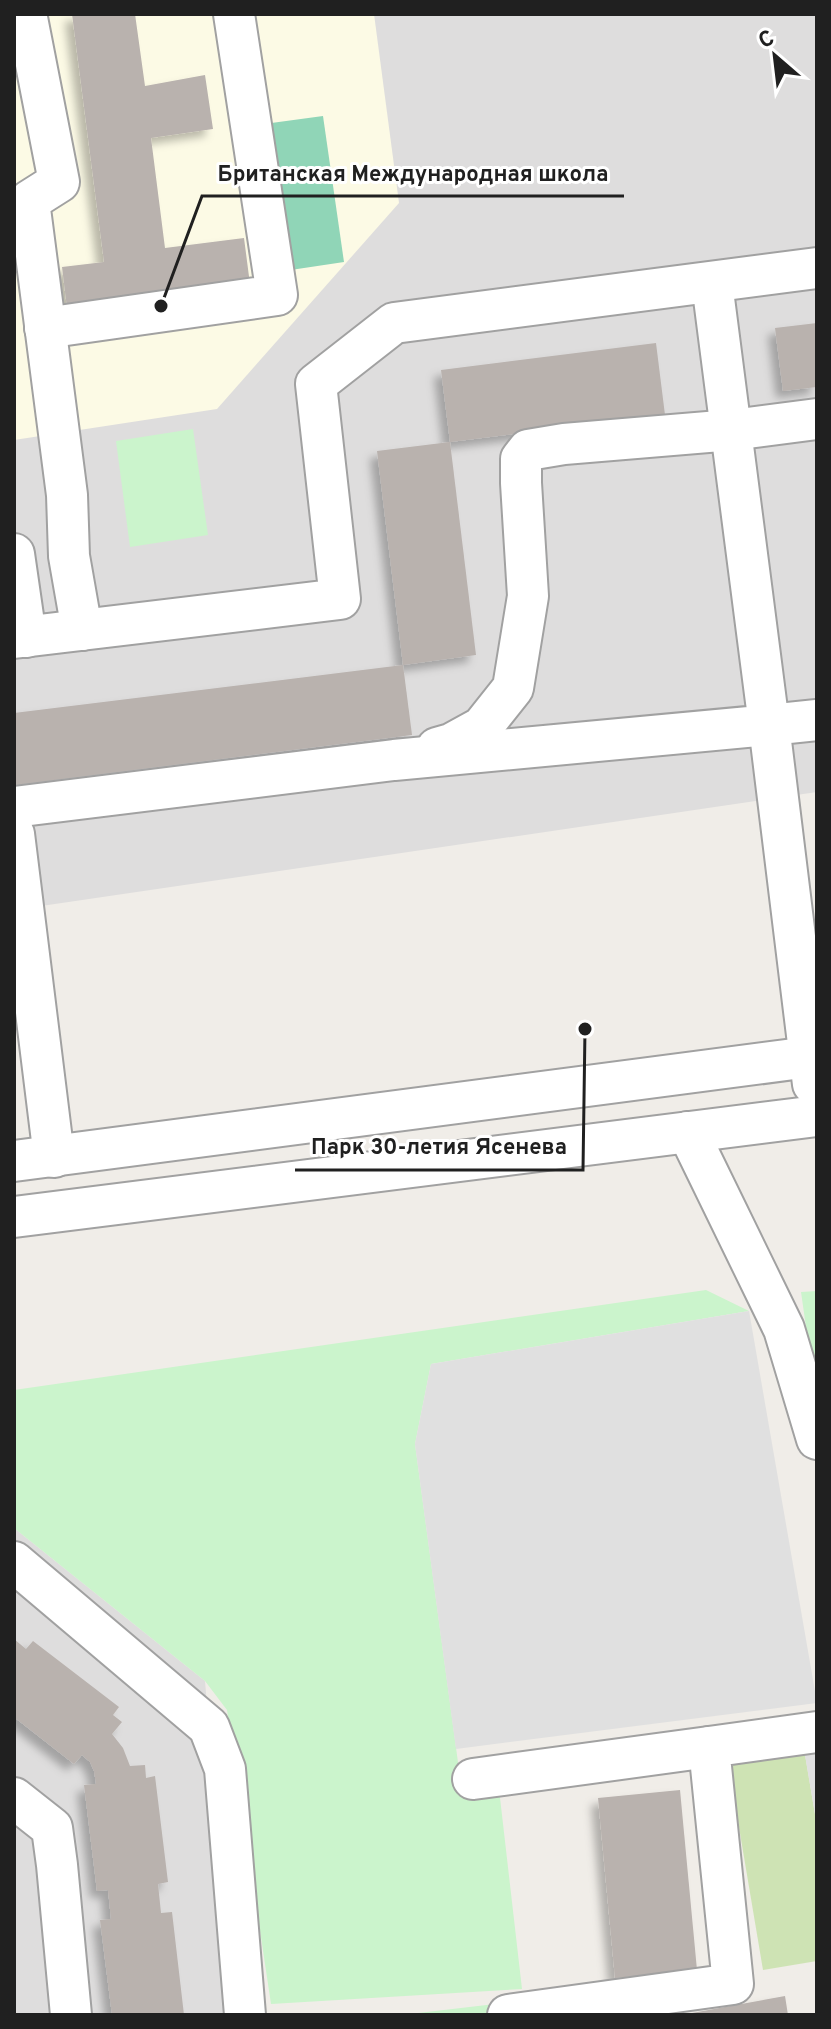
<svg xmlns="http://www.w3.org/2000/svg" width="831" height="2029" font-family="Overpass,sans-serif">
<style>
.residential{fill:#dedddd}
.education{fill:#fcfae5}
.grass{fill:#cee3b4}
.park{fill:#cbf4cc}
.pitch{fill:#90d5b7}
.parking{fill:#e0e0e0}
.building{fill:#b9b2ae;filter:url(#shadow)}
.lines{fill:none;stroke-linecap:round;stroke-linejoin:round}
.minor-casing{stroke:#a1a1a1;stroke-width:44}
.minor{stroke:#fff;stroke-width:40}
.leader{fill:none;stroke:#202020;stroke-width:3}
.callout-dot{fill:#202020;stroke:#fff;stroke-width:3}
.callout-label{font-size:22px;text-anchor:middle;font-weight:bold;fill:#202020;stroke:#fff;stroke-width:6;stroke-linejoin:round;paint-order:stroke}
</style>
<defs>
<filter id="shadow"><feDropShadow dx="-7" dy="7" stdDeviation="4" flood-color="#0004"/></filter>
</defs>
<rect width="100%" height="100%" fill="#f0ede8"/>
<g class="residential">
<polygon points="14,14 817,14 817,792 14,910"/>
<polygon points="14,1528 205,1681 233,2014 295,2015 14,2015"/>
</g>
<polygon class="education" points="14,14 374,14 399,203 217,409 14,440"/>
<polygon class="grass" points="803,1743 817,1826 817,1961 763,1970 727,1756"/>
<g class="park">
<polygon points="193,429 208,535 130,547 116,441"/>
<polygon points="706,1290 749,1311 431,1364 415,1444 462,1792 499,1789 522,1989 271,2004 227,1710 205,1681 14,1528 14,1390"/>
<polygon points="817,1291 817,1372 806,1327 801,1292"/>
<polygon points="530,2000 533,2015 401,2015"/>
</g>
<polygon class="pitch" points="323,116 344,262 284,271 264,124"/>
<g class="parking">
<polygon points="749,1311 817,1703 456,1749 415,1444 431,1364"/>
<polygon points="817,1741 817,1826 803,1743"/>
</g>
<g class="building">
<polygon points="72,14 135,14 145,86 205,75 213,129 151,138 165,248 244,238 251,292 68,316 62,267 104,262"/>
<polygon points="817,323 817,387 783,391 775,328"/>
<polygon points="656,343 665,415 450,442 441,370"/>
<polygon points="450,442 476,655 403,665 377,451"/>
<polygon points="403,665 412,735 14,785 14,713"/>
<polygon points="14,1639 26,1649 33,1641 119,1707 113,1715 122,1722 112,1734 123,1748 130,1766 145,1765 146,1778 155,1776 168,1882 158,1884 161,1913 172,1912 184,2015 112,2015 100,1920 111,1919 108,1890 97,1891 84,1785 96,1784 94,1771 90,1762 82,1755 74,1764 14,1717"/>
<polygon points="680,1790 697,1970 615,1978 598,1798"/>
<polygon points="785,1996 788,2015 692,2015 692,2013"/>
</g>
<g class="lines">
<defs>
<g id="minor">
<polyline points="22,14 27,18 59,182 29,201 67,495 69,556 82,630"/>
<polyline points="45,328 277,295 234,14"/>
<polyline points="14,554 26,637"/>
<polyline points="14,638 340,599 316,384 394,323 817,268"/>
<polyline points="437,748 451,744 482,727 513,688 528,596 521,483 521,459 528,450 564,444 732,430 817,419"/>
<polyline points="14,807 394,760 769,725 712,283"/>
<polyline points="14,834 54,1157"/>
<polyline points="813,1084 769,725 817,720"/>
<polyline points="688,1132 784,1329 817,1439"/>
<polyline points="14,1161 817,1056"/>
<polyline points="14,1217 817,1116"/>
<polyline points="14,1562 209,1727 225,1769 245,2015"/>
<polyline points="473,1779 709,1747"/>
<polyline points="14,1798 52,1828 57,1865 71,2015"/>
<polyline points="508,2015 733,1984 709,1747 817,1732"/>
</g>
</defs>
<use href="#minor" class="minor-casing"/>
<use href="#minor" class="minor"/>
</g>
<path class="leader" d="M161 306L202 196H624M585 1029L583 1170H295"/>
<g class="callout-dot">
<circle cx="161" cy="306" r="8"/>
<circle cx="585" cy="1029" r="8"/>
</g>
<g class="callout-label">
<text x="413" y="181">Британская Международная школа</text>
<text x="439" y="1154">Парк 30-летия Ясенева</text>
</g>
<rect width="831" height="2029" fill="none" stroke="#202020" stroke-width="32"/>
<g transform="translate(775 56) rotate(332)" stroke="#ffffff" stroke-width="6" paint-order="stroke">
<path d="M0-6L14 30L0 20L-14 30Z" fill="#202020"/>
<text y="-12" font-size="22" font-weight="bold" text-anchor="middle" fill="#202020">С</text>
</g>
</svg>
